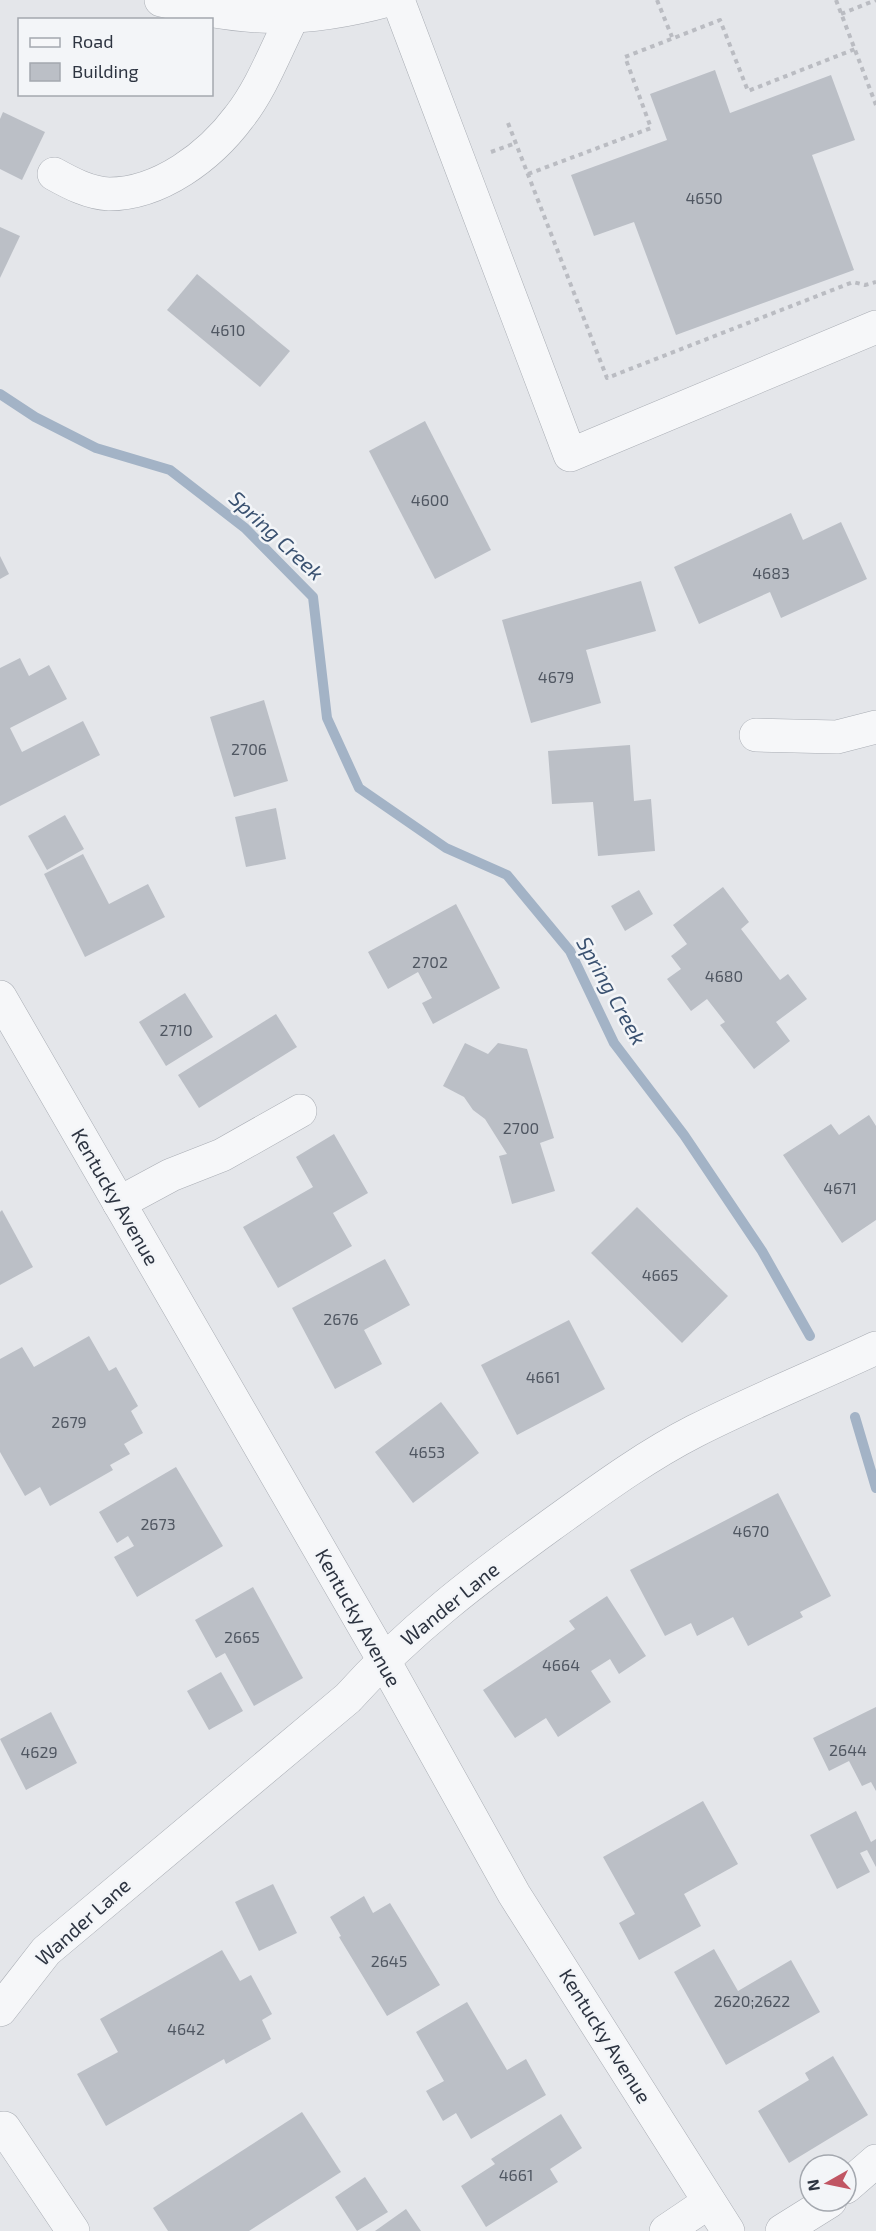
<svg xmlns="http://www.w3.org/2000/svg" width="876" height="2231" font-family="'Exo 2',sans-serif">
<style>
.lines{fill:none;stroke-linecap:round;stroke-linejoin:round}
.stream{stroke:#a3b3c6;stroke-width:10}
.building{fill:#bbbfc6}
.minor-casing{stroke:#a9adb4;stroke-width:34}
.path{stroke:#babcc2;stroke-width:4;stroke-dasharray:4.5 4.5;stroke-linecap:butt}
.minor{stroke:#f6f7f9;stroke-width:33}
.labels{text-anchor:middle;stroke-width:5;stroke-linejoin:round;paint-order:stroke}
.number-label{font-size:16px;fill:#505762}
.street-label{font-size:20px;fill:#2d3441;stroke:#f3f5f8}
.water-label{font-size:21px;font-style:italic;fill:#3b5271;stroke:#f3f5f8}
</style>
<rect width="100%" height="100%" fill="#e4e6ea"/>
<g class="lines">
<g class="stream">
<polyline points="0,394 35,417 96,448 170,470 245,528 313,597 327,718 359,788 446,848 507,875 570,951 614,1043 684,1135 762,1251 810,1336"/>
<polyline points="855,1417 876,1488"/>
</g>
</g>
<g class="building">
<polygon points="715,70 730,113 831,75 855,140 812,155 854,270 676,335 634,222 594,236 571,175 667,140 650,94"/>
<polygon points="3,112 45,132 22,180 0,169 0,119"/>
<polygon points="0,227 20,236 0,278"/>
<polygon points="197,274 290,351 260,387 167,310"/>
<polygon points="425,421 491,550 435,579 369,451"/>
<polygon points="791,513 803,540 841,522 867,579 781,618 770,592 699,624 674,567"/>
<polygon points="0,556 9,574 0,579"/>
<polygon points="641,581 656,631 586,650 601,703 531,723 502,620"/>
<polygon points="20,658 29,676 49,665 67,699 10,728 22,752 83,721 100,755 0,806 0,668"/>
<polygon points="264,700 288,781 234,797 210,717"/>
<polygon points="630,745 634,801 651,799 655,851 598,856 593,802 552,804 548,751"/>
<polygon points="276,808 286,859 246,867 235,817"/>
<polygon points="65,815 84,849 47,870 28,836"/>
<polygon points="83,854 109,904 148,884 165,917 85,957 44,874"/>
<polygon points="723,887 749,922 741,929 780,980 788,974 807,999 776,1022 790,1041 754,1069 720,1025 725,1022 707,999 691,1011 667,979 681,969 671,956 687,944 673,925"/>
<polygon points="639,890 653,914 625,931 611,906"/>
<polygon points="456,904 500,988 433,1024 422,1003 432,998 418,972 388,989 368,952"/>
<polygon points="185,993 213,1037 166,1066 139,1022"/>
<polygon points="276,1014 297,1047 199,1108 178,1075"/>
<polygon points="465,1043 488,1054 498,1043 527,1049 554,1138 540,1143 555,1191 512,1204 499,1156 507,1154 485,1119 473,1110 464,1097 443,1086"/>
<polygon points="869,1115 876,1126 876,1220 842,1243 783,1155 831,1124 839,1135"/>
<polygon points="334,1134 368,1193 333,1213 352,1246 278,1288 243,1227 313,1187 296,1157"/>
<polygon points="637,1207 728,1296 682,1343 591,1253"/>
<polygon points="2,1210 33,1267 0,1285 0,1212"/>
<polygon points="385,1259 410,1305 364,1330 382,1364 335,1389 292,1308"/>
<polygon points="569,1320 605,1389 517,1435 481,1365"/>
<polygon points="89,1336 109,1371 116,1367 138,1406 131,1411 143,1433 124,1444 130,1454 110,1465 113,1470 50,1506 40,1487 25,1496 0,1452 0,1359 22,1347 34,1367"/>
<polygon points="441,1402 479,1453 413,1503 375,1452"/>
<polygon points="176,1467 223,1546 137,1597 114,1557 134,1546 128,1536 117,1543 99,1512"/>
<polygon points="778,1493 831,1596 800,1612 803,1617 748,1646 733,1617 697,1636 691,1623 665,1636 630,1570"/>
<polygon points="253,1587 303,1678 254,1706 225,1653 216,1658 195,1620"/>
<polygon points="607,1596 646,1656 619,1674 610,1659 591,1671 611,1702 558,1737 546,1718 515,1738 483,1690 575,1629 569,1621"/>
<polygon points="221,1672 243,1711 209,1730 187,1691"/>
<polygon points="876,1707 876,1791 871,1782 862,1786 849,1761 829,1771 813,1738"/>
<polygon points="51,1712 77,1763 26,1790 0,1739"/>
<polygon points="703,1801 738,1864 684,1894 701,1926 639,1960 619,1923 635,1914 603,1857"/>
<polygon points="856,1811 871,1842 876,1839 876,1867 867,1850 860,1853 870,1872 837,1889 810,1835"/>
<polygon points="273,1884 297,1933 259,1951 235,1902"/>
<polygon points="364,1896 373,1913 390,1903 440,1985 387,2016 339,1937 341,1936 330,1917"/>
<polygon points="714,1949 738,1991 791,1960 820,2012 726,2065 674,1972"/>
<polygon points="222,1950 240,1981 251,1975 272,2014 262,2020 271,2039 226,2064 224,2059 106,2126 77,2074 118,2052 100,2019"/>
<polygon points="467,2002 507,2070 526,2059 546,2095 471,2139 456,2113 443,2121 426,2091 444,2081 416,2032"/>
<polygon points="833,2056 868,2115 789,2163 758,2111 809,2080 805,2073"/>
<polygon points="302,2112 341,2172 249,2231 168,2231 153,2208"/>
<polygon points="561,2114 582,2148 550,2169 558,2182 486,2227 461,2186 495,2164 491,2159"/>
<polygon points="365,2177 388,2212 357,2231 335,2197"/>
<polygon points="406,2209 421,2231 375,2231"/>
</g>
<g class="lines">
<defs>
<g id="minor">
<path d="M161 0C245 21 303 23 388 0"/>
<polyline points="398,0 570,455 876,327"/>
<path d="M54 174C70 183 89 193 109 194 160 194 210 156 239 117 262 88 276 49 293 16"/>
<polyline points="756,735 837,737 876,727"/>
<polyline points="0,997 383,1659 514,1894 728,2231"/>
<polyline points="119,1203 171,1175 222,1155 300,1111"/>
<path d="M0 2010 46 1951 348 1698C408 1631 478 1578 551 1525 597 1492 644 1457 695 1431 754 1401 816 1376 876 1348"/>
<polyline points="0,2134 4,2128 73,2231"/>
<polyline points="846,2187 876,2161"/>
<polyline points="666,2231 709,2202"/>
<polyline points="782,2231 830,2201"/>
</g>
</defs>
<use href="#minor" class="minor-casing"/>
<g class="path">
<polyline points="657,0 672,37"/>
<polyline points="836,0 876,105"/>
<polyline points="841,14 876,0"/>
<polyline points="508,123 607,378 853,282 865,285 876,282"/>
<polyline points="491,152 516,143"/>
<polyline points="528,174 651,128 625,57 720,20 748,91 855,49"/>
</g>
<use href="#minor" class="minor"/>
</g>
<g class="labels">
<g class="number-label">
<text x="704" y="204">4650</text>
<text x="228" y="336">4610</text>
<text x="430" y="506">4600</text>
<text x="771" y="579">4683</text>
<text x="556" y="683">4679</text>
<text x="249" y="755">2706</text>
<text x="430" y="968">2702</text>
<text x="724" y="982">4680</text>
<text x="176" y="1036">2710</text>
<text x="521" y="1134">2700</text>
<text x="840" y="1194">4671</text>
<text x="660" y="1281">4665</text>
<text x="341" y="1325">2676</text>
<text x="543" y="1383">4661</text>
<text x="69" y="1428">2679</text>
<text x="427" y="1458">4653</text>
<text x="158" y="1530">2673</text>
<text x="751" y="1537">4670</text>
<text x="242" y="1643">2665</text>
<text x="561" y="1671">4664</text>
<text x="848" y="1756">2644</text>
<text x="39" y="1758">4629</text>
<text x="389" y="1967">2645</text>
<text x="752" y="2007">2620;2622</text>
<text x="186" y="2035">4642</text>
<text x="516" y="2181">4661</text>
</g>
<g class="street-label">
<text transform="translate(115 1197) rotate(60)" y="7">Kentucky Avenue</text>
<text transform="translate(450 1604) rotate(-39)" y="7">Wander Lane</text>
<text transform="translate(358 1618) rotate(61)" y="7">Kentucky Avenue</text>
<text transform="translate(83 1922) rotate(-42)" y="7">Wander Lane</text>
<text transform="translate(605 2036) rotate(58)" y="7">Kentucky Avenue</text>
</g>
<g class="water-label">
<text transform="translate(276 536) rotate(43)" y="7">Spring Creek</text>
<text transform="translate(611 991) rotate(61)" y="7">Spring Creek</text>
</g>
</g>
<rect x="18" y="18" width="195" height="78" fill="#f3f5f8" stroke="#a4a8af" stroke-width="1.5"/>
<rect x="30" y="38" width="30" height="9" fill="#f6f7f9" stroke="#a4a8af" stroke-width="1.5"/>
<text x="72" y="48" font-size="18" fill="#2d3441">Road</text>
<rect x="30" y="63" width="30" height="18" fill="#bbbfc6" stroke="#a4a8af" stroke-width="1.5"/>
<text x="72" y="78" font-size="18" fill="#2d3441">Building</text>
<g transform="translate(828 2183) rotate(261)"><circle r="28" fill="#f3f5f8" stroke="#a4a8af" stroke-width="1.5"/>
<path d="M0-4.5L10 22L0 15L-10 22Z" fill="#c15664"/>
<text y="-9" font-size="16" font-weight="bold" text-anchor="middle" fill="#2d3441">N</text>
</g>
</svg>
